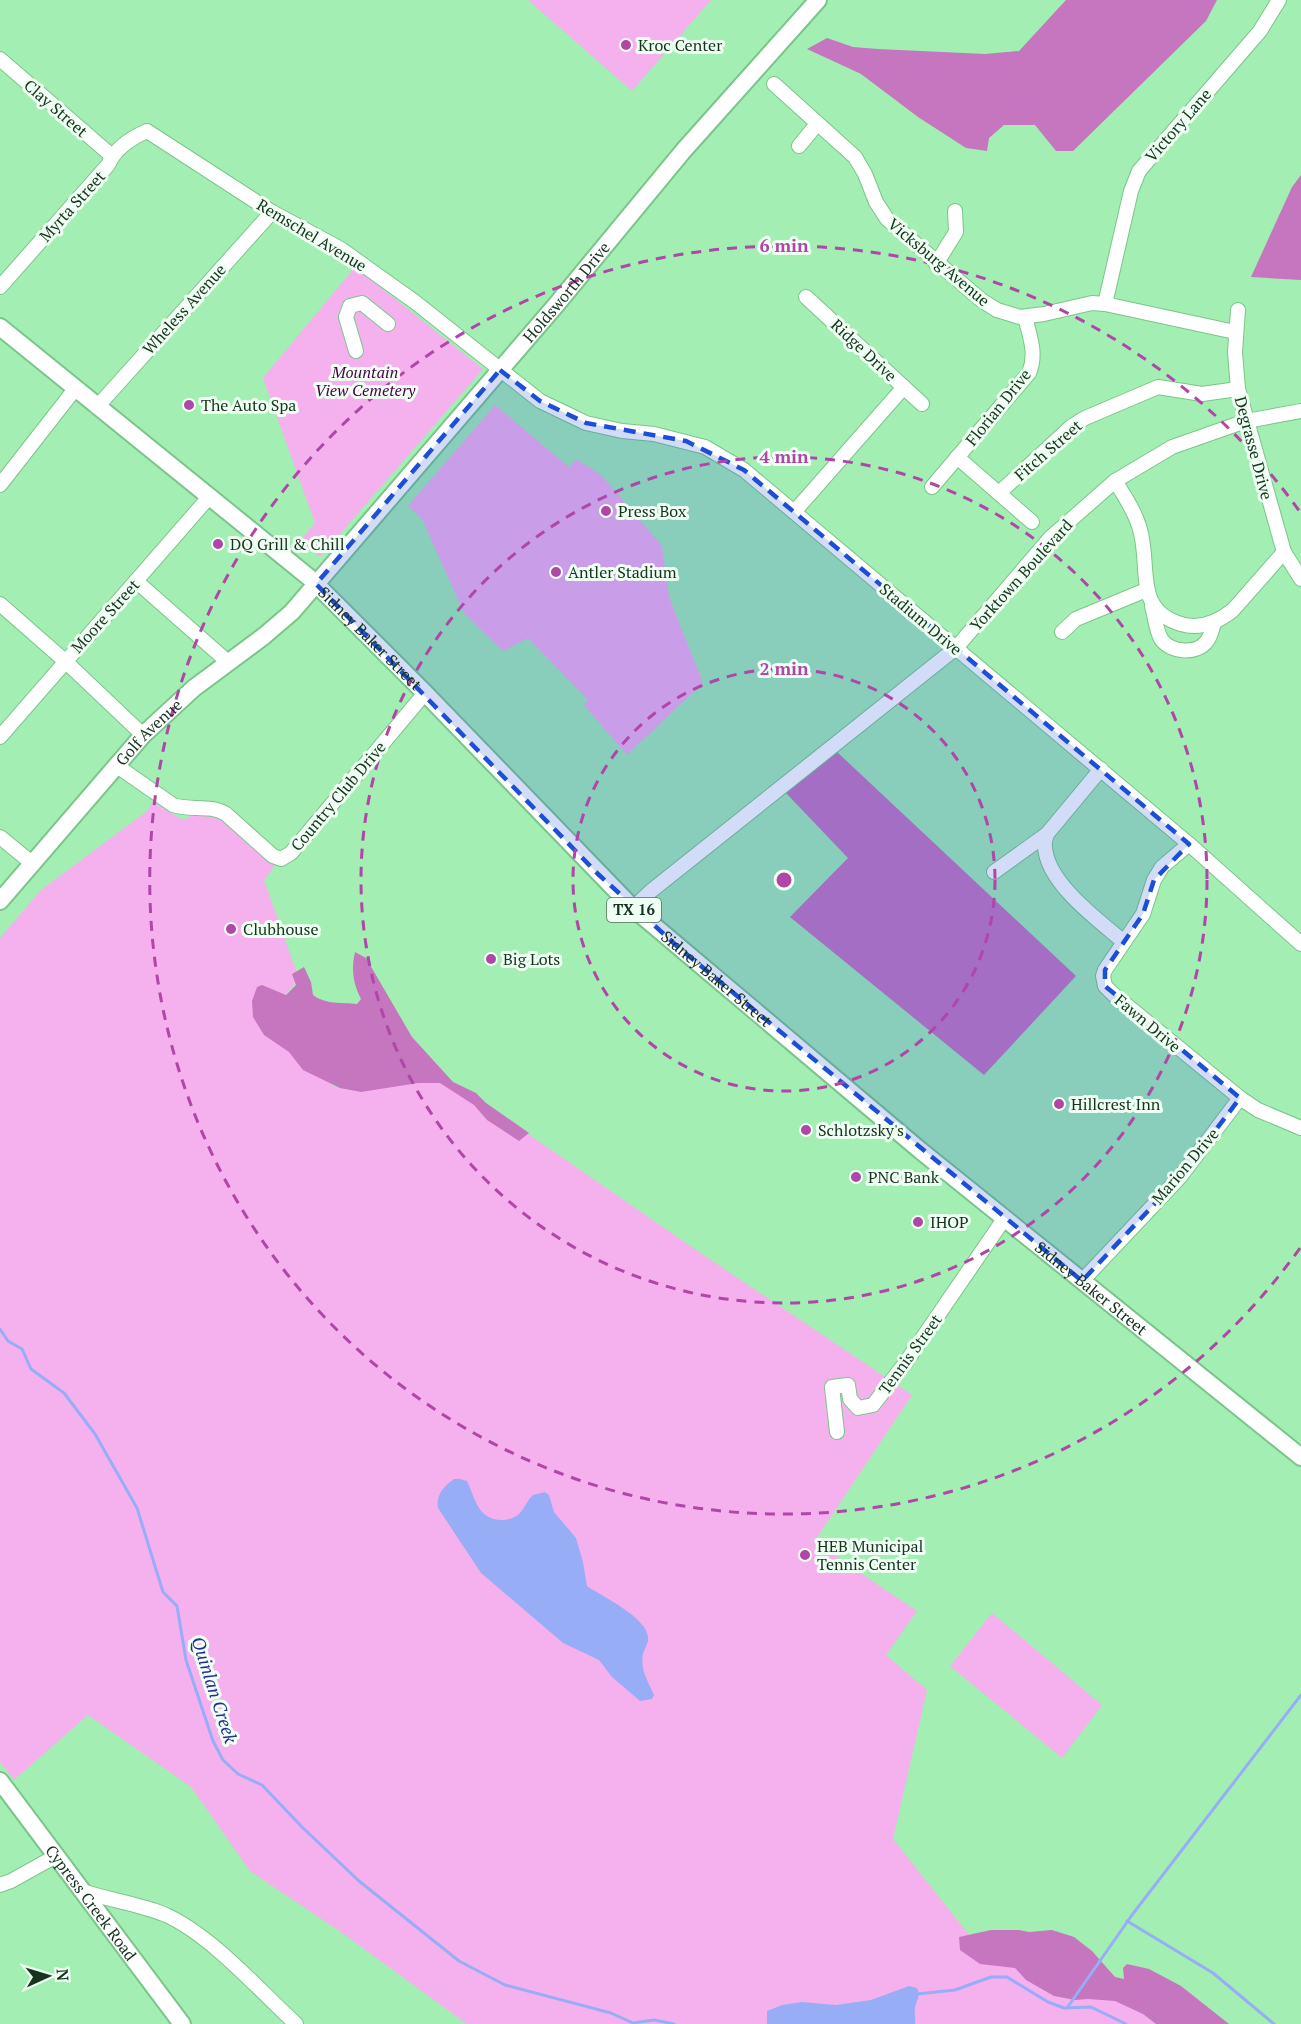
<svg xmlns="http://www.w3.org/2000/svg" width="1301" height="2024" font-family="'PT Serif',serif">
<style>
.green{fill:#f5b1ed}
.forest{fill:#c576be}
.water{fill:#97aef6}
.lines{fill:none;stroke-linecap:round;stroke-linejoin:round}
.stream{stroke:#97aef6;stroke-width:3}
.minor-casing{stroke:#7bc58c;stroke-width:16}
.major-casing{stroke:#7bc58c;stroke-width:20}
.minor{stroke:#fff;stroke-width:14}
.major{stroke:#fff;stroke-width:16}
.marked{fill:#1d4ed8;fill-opacity:0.2;stroke:#1d4ed8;stroke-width:4.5;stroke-dasharray:12 8;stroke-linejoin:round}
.ring{fill:none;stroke:#af46a8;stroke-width:3;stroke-dasharray:10 8}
.poi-dot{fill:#af46a8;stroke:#f0fff3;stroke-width:2}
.labels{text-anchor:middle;stroke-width:6;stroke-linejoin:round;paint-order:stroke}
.shield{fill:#f0fff3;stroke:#57715d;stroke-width:1.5}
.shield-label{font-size:15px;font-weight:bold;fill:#15341d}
.poi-label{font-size:16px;fill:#15341d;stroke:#f0fff3;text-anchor:start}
.street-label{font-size:16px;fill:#15341d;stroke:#f0fff3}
.park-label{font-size:16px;font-style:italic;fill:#4b0048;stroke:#f0fff3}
.water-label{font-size:18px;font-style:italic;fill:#222e94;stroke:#f0fff3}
.centre{fill:#af46a8;stroke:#f0fff3;stroke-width:3}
.ring-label{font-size:18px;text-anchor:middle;font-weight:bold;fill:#af46a8;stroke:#f0fff3;stroke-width:6;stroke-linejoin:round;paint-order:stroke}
</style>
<rect width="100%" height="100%" fill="#a3eeb3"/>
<g class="green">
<polygon points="528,0 711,0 632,91"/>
<polygon points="355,267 483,369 320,557 299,542 315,523 263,378"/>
<polygon points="495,405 569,467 576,459 601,475 662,546 669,597 703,683 627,755 584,705 588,700 528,638 503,651 464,613 422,519 408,506"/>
<polygon points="153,802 183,820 198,813 220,816 276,864 264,880 299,979 259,1024 335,1087 440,1073 696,1250 912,1395 814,1542 917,1611 886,1655 927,1690 893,1839 985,1955 1193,2024 467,2024 338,1930 250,1871 191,1787 88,1715 14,1780 0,1762 0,938 41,890 147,811"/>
<polygon points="992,1613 1102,1705 1062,1758 950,1666"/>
</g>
<g class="forest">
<polygon points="1066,0 1217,0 1206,21 1073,151 1056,151 1035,125 1004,125 989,138 987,151 966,148 918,117 861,74 807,49 827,38 853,47 878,49 985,54 1019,51"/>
<polygon points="1301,175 1301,280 1251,277 1292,187"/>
<polygon points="837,752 1076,976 984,1075 790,917 848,858 785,792"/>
<path d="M355 952 366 958 412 1037 453 1082 476 1093 486 1103 529 1133 519 1141 487 1120 474 1105 440 1083H418L361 1092 340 1088 303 1070 289 1052 264 1035 253 1017 252 1001 257 987 262 985 286 995 296 985 292 974 304 967 311 982 313 995C326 1005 341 1002 357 1004L361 999C353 983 351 969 355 952Z"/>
<polygon points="991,1930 1019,1930 1029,1932 1052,1930 1074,1937 1092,1951 1115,1977 1124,1979 1123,1968 1127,1964 1149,1969 1181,1986 1229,2024 1156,2024 1143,2014 1115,2001 1088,1999 1075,2000 1054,1996 1026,1980 1015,1968 980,1964 960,1950 959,1937"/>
</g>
<g class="water">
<path d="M454 1479H460L467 1481C475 1498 478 1520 502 1520 507 1520 515 1518 519 1514 525 1508 527 1500 533 1495L545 1492 549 1495 554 1512 576 1538 583 1562 587 1586C601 1596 652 1619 648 1641 647 1645 644 1650 643 1654 640 1670 648 1681 654 1695L652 1699 640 1701 612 1677 599 1660 563 1643 481 1573 438 1508C436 1495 443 1487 454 1479Z"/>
<path d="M909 1986 917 1988C921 1997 916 2000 915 2008 914 2014 916 2018 915 2024H767V2011L782 2005 802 2002 836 2005 871 2000Z"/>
</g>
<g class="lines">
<g class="stream">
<polyline points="0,1329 8,1341 22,1349 31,1369 64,1393 95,1434 137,1508 163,1592 177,1606 186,1660 213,1741 223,1760 238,1774 262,1785 302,1827 359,1881 459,1961 505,1985 611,2013 633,2023 654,2020 674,2024"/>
<polyline points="1127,1921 1213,1973 1274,2024"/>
<polyline points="917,1994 955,1990 991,1977 1007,1977 1048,2002 1064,2008 1091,2007 1126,2024"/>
<polyline points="1067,2008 1132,1915 1301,1695"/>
</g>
<defs>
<g id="minor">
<polyline points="0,59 112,156"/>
<polyline points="774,84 855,157 865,174 876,202 887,219 981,300 997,310 1020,317 1044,314 1092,303 1105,304 1235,332"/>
<polyline points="799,146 817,124"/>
<polyline points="936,264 956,232 955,211"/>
<path d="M0 287 108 165C115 148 131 138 147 131L272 212 341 249 415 302 540 401 586 423 622 431 654 434 705 447 744 470 1189 844 1301 944"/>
<polyline points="806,297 922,404"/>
<polyline points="1105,304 1131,191 1139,171 1260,31 1279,0"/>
<polyline points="1238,310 1235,352 1238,389 1284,552 1301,579"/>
<polyline points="356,351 346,317 350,306 362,303 388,324"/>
<polyline points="97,407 272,212"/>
<polyline points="957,457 1032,522"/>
<path d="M1115 481C1124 495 1134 510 1139 526 1152 564 1132 610 1181 624 1201 630 1218 622 1233 610L1284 552"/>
<polyline points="0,485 75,389"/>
<path d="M932 487 1029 373C1037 354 1030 337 1025 317"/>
<polyline points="999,493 1072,426 1085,418 1158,387 1202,394 1238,389"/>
<polyline points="794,512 904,387"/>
<polyline points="136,581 228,662"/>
<polyline points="0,604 65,661 143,735"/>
<path d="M1152 606C1155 617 1156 630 1161 639 1171 653 1197 655 1207 641 1211 636 1212 629 1214 623"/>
<polyline points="1062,632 1076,619 1146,590"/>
<polyline points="0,737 210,496"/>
<path d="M117 766 173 805C191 811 210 804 226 814L273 856 281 859 291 853 425 693"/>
<path d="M1101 769 1047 834C1046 838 1044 843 1045 847 1047 883 1098 920 1124 942"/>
<polyline points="0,837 33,864"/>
<polyline points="1189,844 1162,867 1154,880 1143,914 1105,970 1103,976 1105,986 1113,994 1240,1098"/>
<polyline points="994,872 1047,834"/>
<polyline points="633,908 651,891 956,648 1050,538 1115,481 1172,447 1246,421 1301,411"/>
<polyline points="1082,1281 1180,1177 1240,1098 1258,1110 1301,1128"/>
<polyline points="837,1432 832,1387 848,1385 850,1399 858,1408 873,1405 906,1362 1004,1219"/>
<polyline points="0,1885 11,1881 56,1856"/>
<path d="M82 1891C109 1900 140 1904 166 1915 212 1936 258 1989 296 2024"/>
</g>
<g id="major">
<path id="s1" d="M0 327 311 579 425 693 633 908 921 1151 1301 1457"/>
<path id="s2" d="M0 901 143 735 194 688 264 636 292 612 556 305 684 150 818 0"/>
<path id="s3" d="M0 1781 182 2024"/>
</g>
</defs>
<use href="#minor" class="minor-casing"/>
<use href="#major" class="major-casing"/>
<use href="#minor" class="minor"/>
<use href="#major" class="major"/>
</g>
<path class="marked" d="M500 370 540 401 586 423 686 441 744 470 1189 844 1154 880 1143 914 1105 970V986L1240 1098 1180 1177 1082 1281 678 947 598 874 316 584Z"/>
<g class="ring">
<circle cx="784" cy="880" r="211"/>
<circle cx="784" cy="880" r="423"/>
<path d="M1300 1248A634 634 0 1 1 1300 512"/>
</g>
<g class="poi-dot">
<circle cx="626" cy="45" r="6"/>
<circle cx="189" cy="405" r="6"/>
<circle cx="606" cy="511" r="6"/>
<circle cx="218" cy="544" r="6"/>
<circle cx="556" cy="572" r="6"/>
<circle cx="231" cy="929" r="6"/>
<circle cx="491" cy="959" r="6"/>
<circle cx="1059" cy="1104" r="6"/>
<circle cx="806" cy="1130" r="6"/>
<circle cx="856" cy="1177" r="6"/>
<circle cx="918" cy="1222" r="6"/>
<circle cx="805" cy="1555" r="6"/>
</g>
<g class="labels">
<rect class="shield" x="607" y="898" width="54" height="24" rx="4.5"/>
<g class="shield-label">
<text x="634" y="915">TX 16</text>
</g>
<g class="poi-label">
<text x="638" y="51">Kroc Center</text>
<text x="201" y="411">The Auto Spa</text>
<text x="618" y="517">Press Box</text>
<text x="230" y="550">DQ Grill &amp; Chill</text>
<text x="568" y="578">Antler Stadium</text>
<text x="243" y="935">Clubhouse</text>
<text x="503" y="965">Big Lots</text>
<text x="1071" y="1110">Hillcrest Inn</text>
<text x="818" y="1136">Schlotzsky's</text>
<text x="868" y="1183">PNC Bank</text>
<text x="930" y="1228">IHOP</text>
<text x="817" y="1552">HEB Municipal<tspan x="817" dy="18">Tennis Center</tspan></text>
</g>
<g class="street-label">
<text transform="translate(56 108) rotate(41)" y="6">Clay Street</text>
<text transform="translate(1178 125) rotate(-49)" y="6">Victory Lane</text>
<text transform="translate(72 206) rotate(-48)" y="6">Myrta Street</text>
<text transform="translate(312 235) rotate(31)" y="6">Remschel Avenue</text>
<text transform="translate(939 262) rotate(40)" y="6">Vicksburg Avenue</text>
<text dy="6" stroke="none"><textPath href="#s2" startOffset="834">Holdsworth Drive</textPath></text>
<text transform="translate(184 309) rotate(-48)" y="6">Wheless Avenue</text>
<text transform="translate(864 350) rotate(43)" y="6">Ridge Drive</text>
<text transform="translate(998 407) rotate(-51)" y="6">Florian Drive</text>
<text transform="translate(1254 448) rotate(75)" y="6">Degrasse Drive</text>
<text transform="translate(1048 450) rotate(-41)" y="6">Fitch Street</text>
<text transform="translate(1021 575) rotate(-48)" y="6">Yorktown Boulevard</text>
<text transform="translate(105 616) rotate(-48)" y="6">Moore Street</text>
<text transform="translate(921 619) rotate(40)" y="6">Stadium Drive</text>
<text dy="6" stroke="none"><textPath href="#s1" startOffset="484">Sidney Baker Street</textPath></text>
<text dy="6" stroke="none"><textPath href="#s2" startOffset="225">Golf Avenue</textPath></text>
<text transform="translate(338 796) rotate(-50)" y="6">Country Club Drive</text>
<text dy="6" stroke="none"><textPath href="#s1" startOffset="970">Sidney Baker Street</textPath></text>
<text transform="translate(1148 1023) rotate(40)" y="6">Fawn Drive</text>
<text transform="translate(1185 1166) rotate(-50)" y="6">Marion Drive</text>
<text dy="6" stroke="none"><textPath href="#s1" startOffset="1456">Sidney Baker Street</textPath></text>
<text transform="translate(910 1354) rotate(-54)" y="6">Tennis Street</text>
<text dy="6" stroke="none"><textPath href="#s3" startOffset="152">Cypress Creek Road</textPath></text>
</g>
<g class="park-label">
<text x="365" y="378">Mountain<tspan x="365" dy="18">View Cemetery</tspan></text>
</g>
<g class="water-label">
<text transform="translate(214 1690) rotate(72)" y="6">Quinlan Creek</text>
</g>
</g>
<circle cx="784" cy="880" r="9" class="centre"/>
<g class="ring-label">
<text x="784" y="252">6 min</text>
<text x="784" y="463">4 min</text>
<text x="784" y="675">2 min</text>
</g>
<g transform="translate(48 1976) rotate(86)" stroke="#f0fff3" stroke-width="4.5" paint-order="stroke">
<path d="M0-4.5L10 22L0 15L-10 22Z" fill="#15341d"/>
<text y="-9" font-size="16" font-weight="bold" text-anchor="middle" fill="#15341d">N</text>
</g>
</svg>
